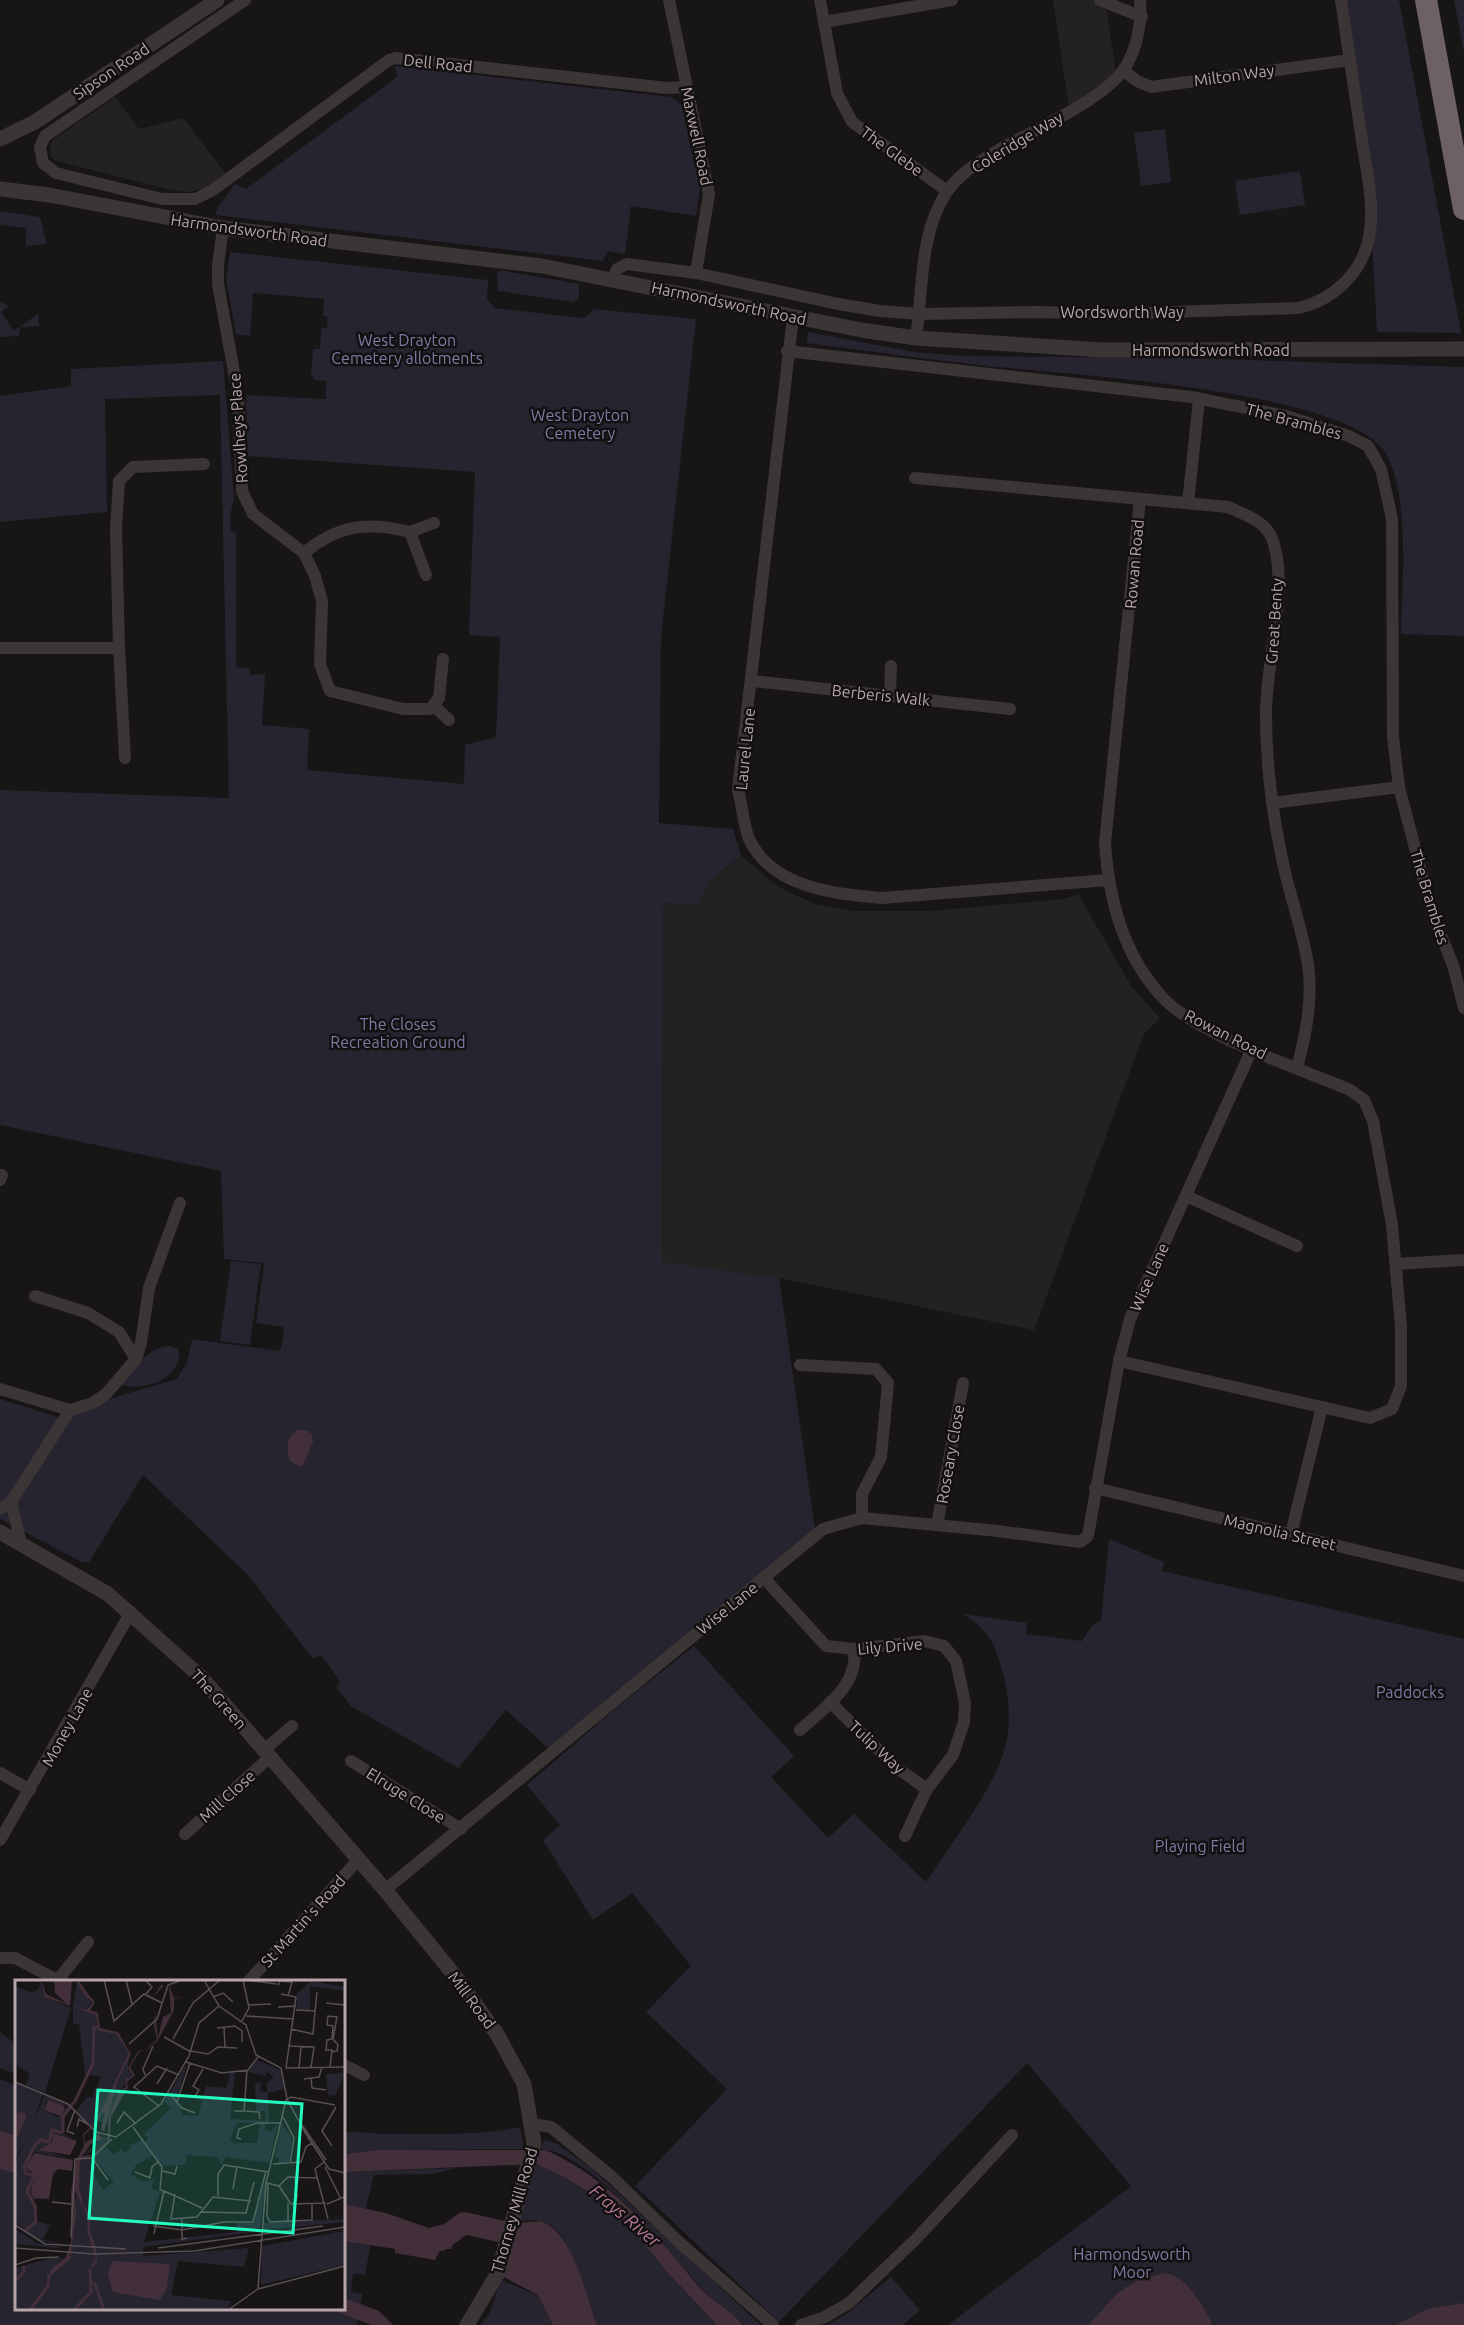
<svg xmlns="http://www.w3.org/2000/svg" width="1464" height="2325" font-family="Ubuntu,sans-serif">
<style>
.built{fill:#242121}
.green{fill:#26242f}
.water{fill:#432f39}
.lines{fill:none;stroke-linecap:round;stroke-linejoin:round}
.river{stroke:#432f39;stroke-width:22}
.minor{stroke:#3c3536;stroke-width:12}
.tertiary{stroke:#3c3536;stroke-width:15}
.motorway{stroke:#6e6164;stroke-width:22}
.labels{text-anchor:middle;stroke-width:5;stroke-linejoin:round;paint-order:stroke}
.street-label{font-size:16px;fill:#b8a5aa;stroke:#121010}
.park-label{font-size:16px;fill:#7f7ba5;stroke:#121010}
.water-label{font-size:18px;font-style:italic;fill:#b77997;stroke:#121010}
.inset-river{fill:none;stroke:#432f39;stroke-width:3}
.inset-road{fill:none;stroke:#574f51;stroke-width:1.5}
.view{fill:#25ffc1;fill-opacity:0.15;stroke:#25ffc1;stroke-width:3}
.inset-edge{fill:none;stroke:#b8a5aa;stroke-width:3}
</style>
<rect width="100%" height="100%" fill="#171515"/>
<g class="built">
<polygon points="1053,0 1094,0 1106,7 1116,73 1069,108"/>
<polygon points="115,97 139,129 183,118 226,174 210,186 189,192 171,190 56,161 51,157 50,146 53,140"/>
<polygon points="741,856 779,887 815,904 853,911 930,911 1063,899 1078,894 1132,987 1160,1018 1144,1034 1034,1330 779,1278 662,1263 663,903 699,905 703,890 711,880"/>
</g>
<g class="green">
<polygon points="1345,0 1399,0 1461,333 1377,332 1372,240"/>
<polygon points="1454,0 1464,0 1464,53"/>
<polygon points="395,66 671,97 682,105 700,188 696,216 631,206 625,254 608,251 603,261 215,215 218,207 235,184 246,189 397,77"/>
<polygon points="1165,129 1171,182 1141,186 1134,133"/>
<polygon points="1300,171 1305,205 1240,215 1235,181"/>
<polygon points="0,211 40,217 47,244 26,246 26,228 0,225"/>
<path d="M230 252 488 280 487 299 495 308 580 318 587 316 593 309 696 319 661 637 659 823 733 829 741 856C722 870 706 882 699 905L663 903 662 1262 779 1278 815 1530 549 1749 506 1710 458 1768 351 1706 336 1687 340 1681 321 1655 313 1659 248 1575 143 1475 89 1562H82L0 1519V1399L61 1418 94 1408 109 1399 177 1379 187 1362 192 1339 280 1351 284 1334 283 1327 256 1323 264 1263 224 1259 221 1171 0 1125V790L229 798 220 395 105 399 107 512 0 522V396L71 386V369L223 361 234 498 230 517 231 531 236 532V667L249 668 251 675 265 674 262 725 309 729 307 770 464 784 465 745 496 737 500 637 469 635 475 472 247 456 246 395 326 399V381L315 380 311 374 313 349H320L321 328H327L328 317 323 316 324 299 253 293 250 336 236 334 226 279Z"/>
<polygon points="500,270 579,284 579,298 573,302 498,291 497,274"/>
<polygon points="0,302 9,306 1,312 14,331 38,314 39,326 20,327 19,336 0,337"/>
<path d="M808 332 915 352 964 356 1188 358 1464 367V636L1401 634C1402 584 1410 500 1387 455 1353 390 1061 374 987 366 927 359 867 351 807 343Z"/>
<polygon points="231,1261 261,1264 250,1345 220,1341"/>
<path d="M170 1346 179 1349C183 1378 145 1392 121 1385 133 1369 148 1347 170 1346Z"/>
<path d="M1109 1539 1164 1562 1162 1571 1464 1639V2325H948L1131 2186 1027 2063 779 2322 635 2186 727 2089 646 2012 691 1966 632 1893 593 1920 543 1840 560 1825 527 1785 616 1708 694 1646 794 1756 771 1777 828 1838 854 1814 926 1882C950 1845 991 1793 1004 1751 1012 1728 1009 1697 1003 1673 994 1643 991 1632 963 1614L1027 1623 1026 1634 1082 1641 1091 1627 1101 1620Z"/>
<polygon points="0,2032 16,2044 16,2074 0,2068"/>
<polygon points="0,2079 16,2086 16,2308 344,2308 344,2172 457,2168 431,2174 374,2175 366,2208 370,2247 365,2275 353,2274 351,2292 362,2294 357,2325 0,2325"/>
<path d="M520 2127 524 2149 379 2150 344 2154V2133C358 2130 371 2134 385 2134 429 2134 477 2136 520 2127Z"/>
<path d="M545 2140 556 2143 591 2168 761 2325H742C731 2309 710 2301 698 2285 669 2249 588 2151 540 2149Z"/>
<path d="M536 2164 564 2177 596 2197 633 2230 666 2271 717 2325H597C588 2301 572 2238 549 2224 540 2218 527 2221 517 2221Z"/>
<polygon points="891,2277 920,2310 903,2325 826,2325 845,2315"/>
<polygon points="501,2280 538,2295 553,2325 480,2325 489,2314"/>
</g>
<g class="water">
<path d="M297 1430H306L312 1434 313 1442 302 1467 291 1462C285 1451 286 1438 297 1430Z"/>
<polygon points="0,2131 16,2136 16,2173 0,2169"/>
<path d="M379 2150H546C610 2179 655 2232 698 2286 711 2301 731 2309 742 2325H717L666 2271 633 2230 596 2197 564 2177 536 2164 344 2172V2154Z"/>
<polygon points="344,2204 386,2213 429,2228 468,2218 465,2228 457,2231 451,2249 441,2249 435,2260 395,2253 395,2249 344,2241"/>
<path d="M541 2221C573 2232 586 2296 597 2325H553L538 2295 502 2276 517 2223Z"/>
<path d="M1165 2273C1188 2277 1199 2302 1211 2320V2325H1088L1118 2293 1137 2281Z"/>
<polygon points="344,2298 379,2311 393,2325 371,2325 330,2309 344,2308"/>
<polygon points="1464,2303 1464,2325 1396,2325 1427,2309"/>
</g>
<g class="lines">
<polyline class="river" points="441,2240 464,2223 517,2235 523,2246"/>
<g class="minor">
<polyline points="245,0 45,136 40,147 43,163 56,173 162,199 195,199 213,190 389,60 396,58 667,88 687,87"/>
<polyline points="669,0 709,194 696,273"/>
<polyline points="820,0 837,93 852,122 947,191"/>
<polyline points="1100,0 1142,17"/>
<polyline points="824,22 952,0"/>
<polyline points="1123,70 1137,81 1151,87 1350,60"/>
<polyline points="223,228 218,265 218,284 238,394 242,491 253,514 304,553 315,576 322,601 320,664 330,691 403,709 430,709 439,698 443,659"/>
<path d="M613 280 617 269 627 264 696 273 838 304 880 311 920 314 1038 312 1108 314 1298 308C1331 301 1360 275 1368 242 1376 209 1367 174 1362 141 1355 94 1348 47 1341 0"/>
<path d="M793 317 738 789C742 804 743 824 749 839 772 888 835 894 882 898L1108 880"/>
<path d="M916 338C923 290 919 235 946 193 960 172 982 160 1002 148 1035 130 1104 99 1124 69 1137 50 1142 23 1140 0"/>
<polyline points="787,351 1191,397 1286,416 1349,436 1368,446 1381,469 1392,519 1393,737 1399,787 1432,913 1453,965 1464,1008"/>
<path d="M915 478 1228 507C1245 515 1267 521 1273 541 1289 591 1266 661 1266 713 1266 766 1273 820 1285 872 1292 902 1303 933 1308 964 1313 999 1306 1034 1297 1068"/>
<polyline points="1188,503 1199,399"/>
<polyline points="410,532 434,523"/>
<path d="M304 553C338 525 368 521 410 532L426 575"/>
<polyline points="0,648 119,648 125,758"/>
<polyline points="119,648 116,529 119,481 133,467 204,464"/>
<polyline points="753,681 1010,709"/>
<polyline points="890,696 891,666"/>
<polyline points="434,706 449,720"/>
<polyline points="1272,803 1399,787"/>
<polyline points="0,1180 2,1175"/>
<polyline points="1186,1196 1297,1246"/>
<polyline points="1396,1264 1464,1260"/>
<polyline points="35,1296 88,1313 119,1332 136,1359"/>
<path d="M1119 1361 1370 1418 1392 1409 1401 1386V1326L1392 1225 1373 1121 1364 1100 1350 1090C1301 1069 1198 1035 1163 998 1123 955 1109 900 1105 843L1140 499"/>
<polyline points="800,1365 876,1369 888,1383 881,1457 862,1494 862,1518"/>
<polyline points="0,1389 70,1410"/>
<polyline points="1095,1488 1464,1576"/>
<polyline points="11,1502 21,1543"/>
<polyline points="0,1509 11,1502 70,1410 93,1403 106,1394 136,1359 141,1343 149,1288 180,1203"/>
<polyline points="937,1525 963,1383"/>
<polyline points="1291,1534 1322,1407"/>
<polyline points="764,1578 826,1646 854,1649 925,1641 944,1646 956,1661 965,1703 964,1722 953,1755 927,1789 905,1836"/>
<polyline points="830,1702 897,1768 927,1789"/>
<path d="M800 1730C825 1707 859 1686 854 1649"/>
<polyline points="264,1750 292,1726"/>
<polyline points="351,1761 461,1829"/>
<polyline points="0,1773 30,1790"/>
<polyline points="185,1834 270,1757"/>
<polyline points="0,1840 131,1612"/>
<polyline points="385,1890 823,1529 862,1518 998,1531 1080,1542 1087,1537 1089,1530 1119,1361 1130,1319 1252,1049"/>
<polyline points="0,1958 15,1958 61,1982"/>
<polyline points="58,1980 88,1942"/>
<polyline points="248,1982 358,1860"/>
<polyline points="344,2065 364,2075"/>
<polyline points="532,2124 551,2127 612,2177 680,2243 773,2325"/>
<polyline points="801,2325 825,2317 849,2303 916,2239 1012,2135"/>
</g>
<g class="tertiary">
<polyline points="0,139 35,122 217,0"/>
<polyline points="0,189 49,195 223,228 542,266 861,330 916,338 1103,350 1464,349"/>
<polyline points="0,1532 108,1594 201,1677 385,1890 451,1971 497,2034 524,2084 534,2143 498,2273 467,2325"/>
</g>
<polyline class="motorway" points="1426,0 1464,209"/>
</g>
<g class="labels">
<g class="street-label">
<text transform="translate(438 63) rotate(6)" y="6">Dell Road</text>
<text transform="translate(111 71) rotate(-34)" y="6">Sipson Road</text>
<text transform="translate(1234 75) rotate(-8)" y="6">Milton Way</text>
<text transform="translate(697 136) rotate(78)" y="6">Maxwell Road</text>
<text transform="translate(1017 142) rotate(-31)" y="6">Coleridge Way</text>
<text transform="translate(892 151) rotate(36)" y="6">The Glebe</text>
<text transform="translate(249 230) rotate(8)" y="6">Harmondsworth Road</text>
<text transform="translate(729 303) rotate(12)" y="6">Harmondsworth Road</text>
<text x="1122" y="318">Wordsworth Way</text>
<text x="1211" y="356">Harmondsworth Road</text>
<text transform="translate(1294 421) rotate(15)" y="6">The Brambles</text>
<text transform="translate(238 428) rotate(-94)" y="6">Rowlheys Place</text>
<text transform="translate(1134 564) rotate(-85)" y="6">Rowan Road</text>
<text transform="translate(1274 621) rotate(-86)" y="6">Great Benty</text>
<text transform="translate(881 695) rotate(6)" y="6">Berberis Walk</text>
<text transform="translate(745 749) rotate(-84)" y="6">Laurel Lane</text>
<text transform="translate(1430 897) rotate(73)" y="6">The Brambles</text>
<text transform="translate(1226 1034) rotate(27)" y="6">Rowan Road</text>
<text transform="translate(1149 1277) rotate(-66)" y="6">Wise Lane</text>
<text transform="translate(950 1454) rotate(-80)" y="6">Roseary Close</text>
<text transform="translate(1280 1532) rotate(13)" y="6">Magnolia Street</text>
<text transform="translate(727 1608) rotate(-39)" y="6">Wise Lane</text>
<text transform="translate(890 1646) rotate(-5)" y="6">Lily Drive</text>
<text transform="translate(219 1699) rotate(48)" y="6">The Green</text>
<text transform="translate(67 1727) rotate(-61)" y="6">Money Lane</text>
<text transform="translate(877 1747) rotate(43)" y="6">Tulip Way</text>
<text transform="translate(406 1795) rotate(32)" y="6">Elruge Close</text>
<text transform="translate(227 1796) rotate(-42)" y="6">Mill Close</text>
<text transform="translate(303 1921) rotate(-48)" y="6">St Martin's Road</text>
<text transform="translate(472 2000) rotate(53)" y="6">Mill Road</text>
<text transform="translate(514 2210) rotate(-74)" y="6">Thorney Mill Road</text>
</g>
<g class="park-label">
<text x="407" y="346">West Drayton<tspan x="407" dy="18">Cemetery allotments</tspan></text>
<text x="580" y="421">West Drayton<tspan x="580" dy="18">Cemetery</tspan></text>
<text x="398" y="1030">The Closes<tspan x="398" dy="18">Recreation Ground</tspan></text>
<text x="1410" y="1698">Paddocks</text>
<text x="1200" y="1852">Playing Field</text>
<text x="1132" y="2260">Harmondsworth<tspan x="1132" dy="18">Moor</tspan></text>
</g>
<g class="water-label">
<text transform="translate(625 2216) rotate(40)" y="6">Frays River</text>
</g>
</g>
<g transform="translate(15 1980)">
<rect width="330" height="330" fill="#171515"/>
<path d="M26 0 27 13 32 18 56 28 30 113 11 105 15 94 0 84V6L17 13 24 9ZM296 1 330 7V11L295 6V30H282V14ZM62 2 78 20 72 30 58 27ZM58 28 81 35 83 51 101 54 114 73 113 90 118 96 106 109H109L94 137V151L93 144 84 141 76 147 61 131 73 116 77 118 80 110 77 108 81 109 86 97 70 94 64 44H58ZM242 80 266 90 269 109 253 113 254 142 222 143 215 160 219 163H242L245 143H250V150L256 151 263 143 254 183 211 177 207 184 203 177 172 175 170 185 147 186 130 162 133 158 129 154 156 128 149 122 172 83 162 121 168 135 183 136 191 106 211 108 215 93 220 91 215 139 250 141 251 131H241L240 104 246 102 245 111 252 112V103L259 97 250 91 251 96 233 92ZM328 89V97L320 116 313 115 311 94 327 93ZM0 102 28 114 19 140 30 115 55 126 48 137V153L60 160 38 152 37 162 23 169 54 178 20 172 10 187 20 194 16 210 18 218 34 219H19L21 241 35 245 28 259H24L53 265 22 260 0 242V182L12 158 0 179ZM32 120 47 126H53L43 137 29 130ZM266 142 277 158 274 183 263 184 264 179 260 176ZM89 156 93 158 87 166 67 176ZM95 159H96L77 180 81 189H75L88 210 99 202 78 178 91 167 99 175 106 169 110 173 116 168 115 165 127 160 138 175 121 185 116 194 127 202 139 199 136 209 145 212 129 262 221 252 222 243H238L252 193 245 251 128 267V276L234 268 229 287 163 281 156 315 216 321 212 330H0V288L36 278H55L65 180 76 176ZM330 239V242L248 250 249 243ZM0 249 22 263 52 269 0 264ZM330 251V285L246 305 247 266Z" fill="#26242f" fill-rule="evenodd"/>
<path d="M26 0 31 14 52 24 40 13 39 0H57L55 26 72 30 78 22 72 17V14L79 20V24L75 30 83 33 85 48 103 52 116 74 103 100 89 152 86 149 90 133H87L82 143 69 155 70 163 84 154 88 159 76 164 67 176 76 175 92 161 94 137 103 113 111 107V99L118 96 113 88 124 70 130 71 142 59 139 45 140 34 136 20 146 5H149L136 20 140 33 143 58 148 37 156 33 154 5 159 18 168 17 159 19V30L143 60 131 71H125L115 87 120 96 112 101 113 107 96 137 95 159 79 175 65 180 64 209 67 218V223L75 235V252L81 267 82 283 73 291 81 278 73 254 72 236 60 211 61 236 55 279 34 297 36 289 50 279 56 262V213L61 181 69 166 68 154 80 143 114 73 101 54 83 51 81 35 29 17ZM33 120 47 125 50 129 46 136 29 130ZM9 132 11 137 0 162V133ZM38 153 62 161 55 175 23 170 37 162ZM20 173 58 180 57 191 43 189 38 194 34 219 18 218 16 211 20 194 10 187ZM97 281 155 284 152 308 145 320 98 312 93 294Z" fill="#432f39"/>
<path class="inset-river" d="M63 2 74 18M48 153V137L60 121 78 84 79 47H83M10 251 21 242 20 226 12 212 19 195 11 194 9 187 20 165 26 160 34 162 37 150 47 153M0 301 9 292V286M76 302 80 304 89 330M15 330 33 306 34 294M59 330 76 312 75 289"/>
<path class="inset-road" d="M89 0 99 41 129 14 147 23M111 0 117 24M130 0 137 7 130 15M189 0 204 26 231 45 241 75 266 88 272 119 291 154 314 189 330 193M232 0 262 4M264 5V1L277 2 273 16M266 14 281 17 271 88M198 17 208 13 218 22M311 23 330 25M233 25 256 24M263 27 281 26M281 30 300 31 302 12M231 36 279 39M227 41 234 28 228 0M220 46 227 51V62M209 47 210 67M202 48 220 46M276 49 298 54 300 31M149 57 176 72M158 59 178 23 205 0M317 59 318 46 312 45 313 36 322 37 318 59M114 64 142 39 153 5 167 0M273 66 299 67 296 87M176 71 193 74 203 67 222 68M317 72 322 71 323 65 318 59M171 82 207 93 233 90 243 77M315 87 317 70H311L312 60 317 59M271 88 330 87M284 88 286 67M130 95 128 89 138 66M296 98 297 108 311 110M289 99 304 97 307 87M144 101 142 104 152 88M0 102 53 124 81 152 101 157 146 124 174 76 184 43 204 26M154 113 167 128 180 133M180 116 184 110 178 106 188 89M162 122 175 83M144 126 119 107 142 86 164 95M219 131H229L232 90M229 131 244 132 245 139M268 137 279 158 275 184M102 143 109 132 121 144M287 145 311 180M62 147 64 139 74 145M118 147 147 187 145 210 149 211M59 154 52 151 60 130M226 159 222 158 224 149 242 143H265M317 166 307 151 321 127M77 178 93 200M309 182 300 189 313 239M258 184 286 182 291 167 297 163M310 187 326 219M148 191 160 194 162 186M120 192 135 198 137 187 143 182M252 203 264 206 276 224 311 223M253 204 252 236 255 242 297 240V224M264 206 273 197 303 198M218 209 222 186M149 211 187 228M160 214 156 239 182 237 198 217 236 221M203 216V194L209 185 253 192M37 222 56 224M278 224 282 217 280 196M312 224 329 217M185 232 231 233 239 202M167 239V259L172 258M273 242V223M0 245 30 264 111 269M138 246 167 250 209 242H238L251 191M139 254 149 211M56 257 60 179 77 178 97 159M0 268 79 274 179 271 330 247M143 268 308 246M0 285 21 278 44 277M243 309 251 203 271 120 276 117 320 125M213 330 243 309 330 286"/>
<path class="view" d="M83 110 287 124 278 253 74 238Z"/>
<rect width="330" height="330" class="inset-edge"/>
</g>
</svg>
